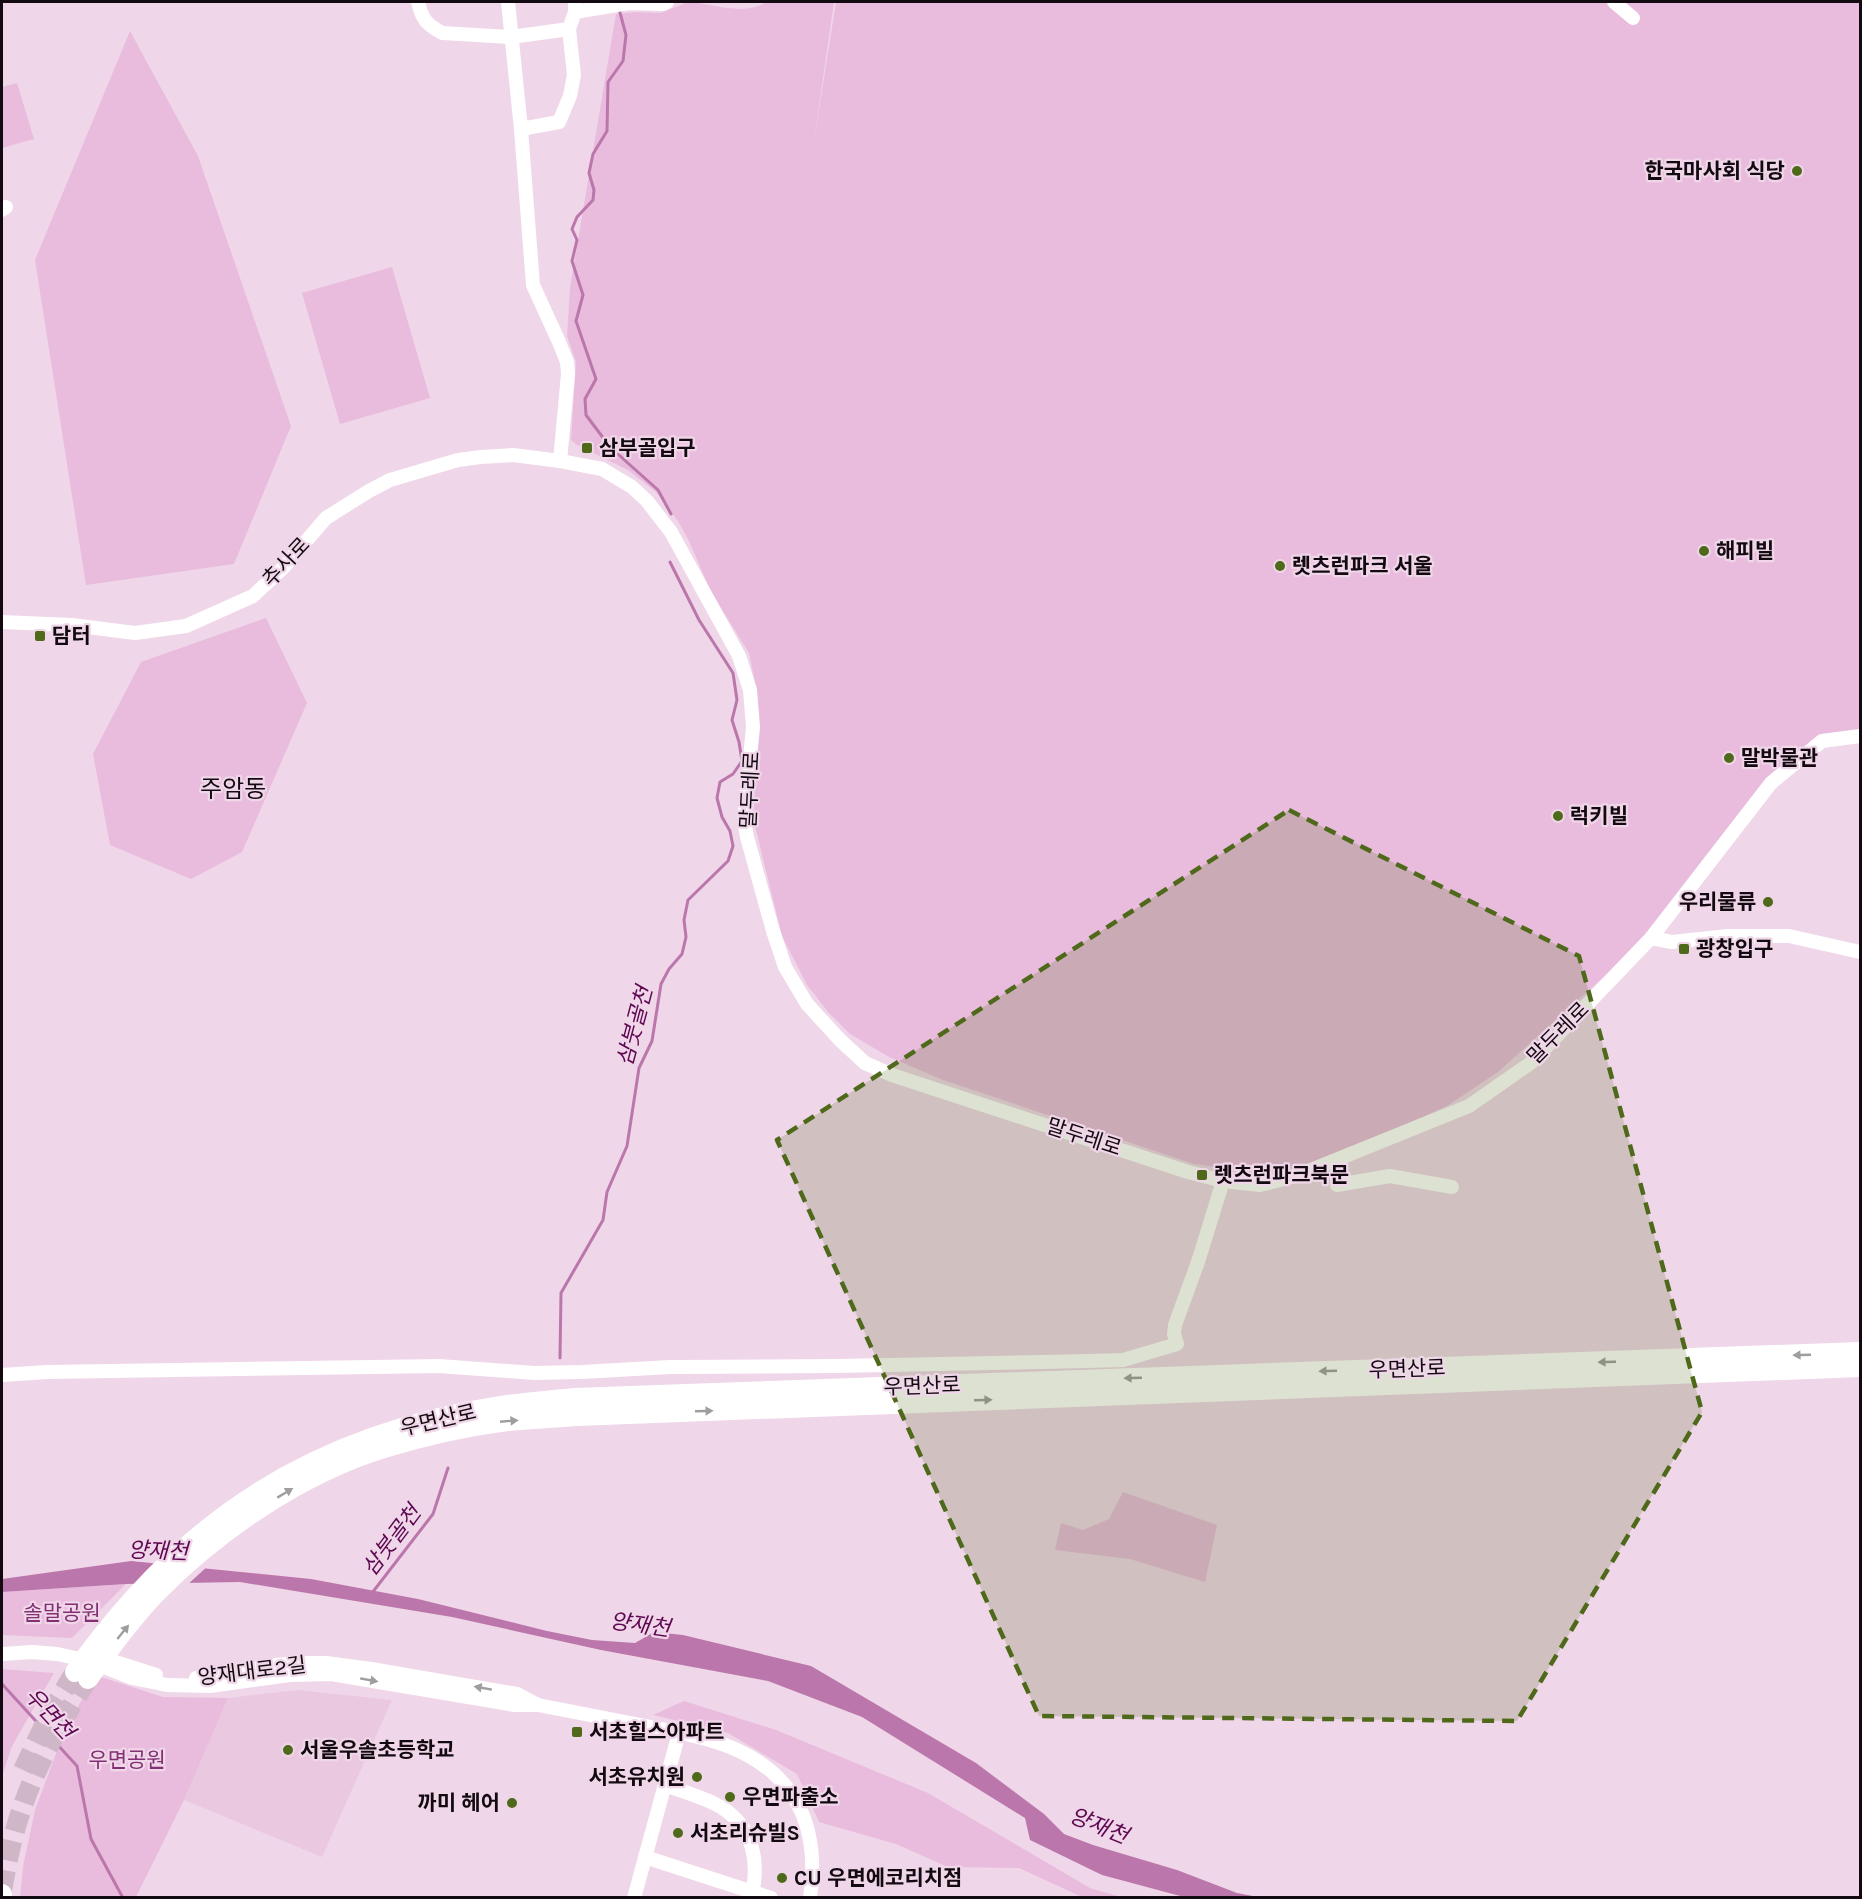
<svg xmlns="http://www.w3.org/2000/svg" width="1862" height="1899" font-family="Karla,'Noto Sans KR',sans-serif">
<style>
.built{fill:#eac9e0}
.green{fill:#e9bcdd}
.water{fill:#bb77ab}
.pier{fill:#f0d6e9}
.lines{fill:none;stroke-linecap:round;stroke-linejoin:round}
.stream{stroke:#bb77ab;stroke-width:3}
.highway-tunnel{stroke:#cfb7c8;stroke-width:20;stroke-dasharray:20 10;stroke-linecap:butt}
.minor{stroke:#fff;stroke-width:14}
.highway{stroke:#fff;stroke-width:20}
.oneway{fill:#a09d9f}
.marked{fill:#4f691a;fill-opacity:0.2;stroke:#4f691a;stroke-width:4.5;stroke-dasharray:12 8;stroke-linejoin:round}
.poi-dot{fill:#4f691a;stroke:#f0d6e9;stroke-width:2}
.labels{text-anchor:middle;stroke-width:4.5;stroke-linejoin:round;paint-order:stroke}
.poi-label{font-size:21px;font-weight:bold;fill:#120a10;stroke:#f0d6e9;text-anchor:start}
.street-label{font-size:21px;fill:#120a10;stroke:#f0d6e9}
.park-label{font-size:21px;fill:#823072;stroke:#f0d6e9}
.water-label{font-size:22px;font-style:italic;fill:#5e0851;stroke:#f0d6e9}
.quarter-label{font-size:24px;fill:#120a10;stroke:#f0d6e9}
</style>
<rect width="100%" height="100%" fill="#f0d6e9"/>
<polygon class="built" points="298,1690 392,1700 322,1857 184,1800 228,1698"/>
<g class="green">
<path d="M688 2C711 3 746 17 766 2H834L814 141 836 2H1860V730L1797 755 1661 920 1617 965 1498 1072 1447 1106 1310 1167 1258 1172 1194 1164 943 1080 889 1057 850 1034 829 1013 807 985 782 936 754 822 755 776 758 734 757 692 749 653 711 592 689 541 678 521 656 492 628 470 577 445 571 440 576 362 567 336 570 288 616 14 636 12 661 13Z"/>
<polygon points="130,31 198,156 291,426 234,564 86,585 35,260"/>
<polygon points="17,83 34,139 2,148 2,87"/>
<polygon points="392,267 430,398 340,424 302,293"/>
<polygon points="266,618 307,703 242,852 191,879 110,845 93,754 141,662"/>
<polygon points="1123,1492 1217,1525 1205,1582 1130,1559 1055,1550 1061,1523 1083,1530 1109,1519"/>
<polygon points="126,1584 72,1638 2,1635 2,1592"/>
<polygon points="2,1669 54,1673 12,1746 2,1776"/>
<polygon points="98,1676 163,1697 228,1698 184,1800 136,1897 20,1898 23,1867 35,1810 66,1727 90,1686"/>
<polygon points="684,1701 776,1730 928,1793 1090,1888 1121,1897 1082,1897 1019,1868 948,1867 896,1844 819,1822 797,1774 728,1733 653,1715"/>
</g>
<polygon class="water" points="131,1561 311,1579 418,1599 547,1631 592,1640 635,1643 654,1632 683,1635 811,1666 976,1763 1044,1814 1064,1834 1093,1845 1177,1870 1237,1893 1258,1897 1184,1897 1102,1875 1030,1840 1025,1818 862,1717 768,1681 601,1650 452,1617 240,1582 126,1584 2,1592 2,1579"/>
<polygon class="pier" points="157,1560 209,1565 186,1586 131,1587"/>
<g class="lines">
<g class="stream">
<polyline points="619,9 626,35 623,61 608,82 607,131 593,154 589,173 594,190 593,200 577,217 572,229 577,240 572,261 583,295 576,321 596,379 585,399 586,415 610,447 658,490 671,514"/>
<polyline points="560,1358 561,1293 603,1220 607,1192 627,1146 639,1068 652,1041 661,984 669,969 682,954 686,937 684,920 688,900 728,861 733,846 730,831 722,817 717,798 720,782 733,774 742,761 739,742 732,720 737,700 733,673 699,620 670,562"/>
<polyline points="372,1593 433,1514 448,1468"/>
<polyline points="2,1684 77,1766 91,1839 123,1898"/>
</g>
<g class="highway-tunnel">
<polyline points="23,1770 49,1715 75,1672"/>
<path d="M2 1890C6 1869 10 1847 16 1827 31 1774 59 1725 88 1679"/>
</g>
<g class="minor">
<path d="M418 2C422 19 426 24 442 33L511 37 569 29"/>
<polyline points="508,2 521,129 533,285 559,342 567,362 568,374 560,461"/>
<polyline points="1614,2 1633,18"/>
<polyline points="575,12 629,3 663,4 667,2"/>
<polyline points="521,129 559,122 570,96 574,75 569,29 575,12 575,2"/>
<polyline points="2,210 6,207"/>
<polyline points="2,622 72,625 135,633 186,626 253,596 283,568 326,518 369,491 390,480 458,460 481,457 513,455 560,461 602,469 632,487 647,501 671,532 739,656 750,690 753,727 744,820 747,837 773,931 785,967 807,1004 840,1040 865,1063 892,1075 1188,1172 1223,1181 1260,1185 1296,1176 1469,1106 1532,1062 1651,938 1771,783 1822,741 1860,736"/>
<polyline points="1651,938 1672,942 1728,936 1789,936 1860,952"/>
<polyline points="1337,1161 1337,1185 1390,1176 1452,1187"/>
<polyline points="2,1375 47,1372 439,1366 534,1373 582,1372 670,1367 837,1366 1088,1361 1123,1360 1177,1344 1174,1334 1175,1325 1198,1262 1223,1181"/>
<path d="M2 1654 32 1652 57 1654 89 1661 132 1678 167 1685 210 1686 290 1675 331 1674 515 1705H538C574 1712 610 1719 646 1726 674 1732 703 1736 730 1747 797 1774 820 1828 810 1898"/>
<polyline points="106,1659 156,1675"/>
<polyline points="196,1678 276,1665 298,1663 326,1663 371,1669 517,1694 536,1704"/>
<path d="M665 1785C683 1792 704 1797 721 1807 754 1828 760 1863 751 1898"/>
<polyline points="645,1857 771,1898"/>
<polyline points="634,1898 679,1733"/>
</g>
<g class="highway">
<path d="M75 1672C183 1519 316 1434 501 1406 525 1402 550 1401 574 1398L1860 1352"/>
<path d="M88 1679C109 1649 131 1619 156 1593 217 1531 300 1474 384 1448 420 1437 462 1427 500 1422 525 1419 551 1418 577 1416L1860 1367"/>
<polyline points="2,1894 2,1898"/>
</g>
</g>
<defs><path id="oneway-solid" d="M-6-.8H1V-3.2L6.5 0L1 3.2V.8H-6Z" transform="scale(1.5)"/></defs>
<g class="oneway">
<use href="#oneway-solid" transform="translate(1802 1355) rotate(178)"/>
<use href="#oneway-solid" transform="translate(1607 1362) rotate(178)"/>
<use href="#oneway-solid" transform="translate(1328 1371) rotate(178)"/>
<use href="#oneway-solid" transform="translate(1133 1378) rotate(178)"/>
<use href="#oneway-solid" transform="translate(983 1400) rotate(-2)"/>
<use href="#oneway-solid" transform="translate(704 1411) rotate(-2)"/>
<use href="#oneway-solid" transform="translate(509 1421) rotate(-5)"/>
<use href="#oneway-solid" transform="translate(285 1493) rotate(-31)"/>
<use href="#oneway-solid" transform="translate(123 1632) rotate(-51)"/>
<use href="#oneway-solid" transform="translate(369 1680) rotate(10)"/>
<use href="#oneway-solid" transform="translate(483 1688) rotate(-170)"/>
</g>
<path class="marked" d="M1289 810 1579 956 1702 1412 1517 1721 1039 1716 777 1140Z"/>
<g class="poi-dot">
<circle cx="1797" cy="171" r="6"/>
<rect x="581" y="442" width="12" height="12" rx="3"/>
<circle cx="1704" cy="551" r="6"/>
<circle cx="1280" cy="566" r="6"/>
<rect x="34" y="630" width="12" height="12" rx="3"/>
<circle cx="1729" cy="758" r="6"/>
<circle cx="1558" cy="816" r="6"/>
<circle cx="1768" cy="902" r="6"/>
<rect x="1678" y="943" width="12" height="12" rx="3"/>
<rect x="1196" y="1169" width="12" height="12" rx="3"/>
<rect x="571" y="1726" width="12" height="12" rx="3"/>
<circle cx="288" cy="1750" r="6"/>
<circle cx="697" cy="1777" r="6"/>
<circle cx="730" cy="1797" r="6"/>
<circle cx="512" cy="1803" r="6"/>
<circle cx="678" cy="1833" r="6"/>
<circle cx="782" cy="1878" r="6"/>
</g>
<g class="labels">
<g class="poi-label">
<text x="1785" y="178" text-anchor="end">한국마사회 식당</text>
<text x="599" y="455">삼부골입구</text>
<text x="1716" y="558">해피빌</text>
<text x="1292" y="573">렛츠런파크 서울</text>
<text x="52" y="643">담터</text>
<text x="1741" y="765">말박물관</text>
<text x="1570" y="823">럭키빌</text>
<text x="1756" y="909" text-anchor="end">우리물류</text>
<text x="1696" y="956">광창입구</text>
<text x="1214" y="1182">렛츠런파크북문</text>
<text x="589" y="1739">서초힐스아파트</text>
<text x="300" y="1757">서울우솔초등학교</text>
<text x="685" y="1784" text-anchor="end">서초유치원</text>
<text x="742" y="1804">우면파출소</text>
<text x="500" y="1810" text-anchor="end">까미 헤어</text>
<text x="690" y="1840">서초리슈빌S</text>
<text x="794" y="1885">CU 우면에코리치점</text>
</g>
<g class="street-label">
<text transform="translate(286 562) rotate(-47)" y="7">추사로</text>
<text transform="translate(750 790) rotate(-87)" y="7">말두레로</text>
<text transform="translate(1558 1033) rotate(-45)" y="7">말두레로</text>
<text transform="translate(1084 1137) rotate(18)" y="7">말두레로</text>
<text transform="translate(1407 1369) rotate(-2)" y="7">우면산로</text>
<text transform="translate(922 1386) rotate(-2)" y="7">우면산로</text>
<text transform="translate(438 1420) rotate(-13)" y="7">우면산로</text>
<text transform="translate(252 1671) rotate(-7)" y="7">양재대로2길</text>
</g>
<g class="park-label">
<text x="62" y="1620">솔말공원</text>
<text x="127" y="1767">우면공원</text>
</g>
<g class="water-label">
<text transform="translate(634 1026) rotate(-75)" y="8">삼붓골천</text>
<text transform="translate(391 1540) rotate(-53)" y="8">삼붓골천</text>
<text transform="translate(158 1550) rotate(2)" y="8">양재천</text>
<text transform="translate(640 1624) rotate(8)" y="8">양재천</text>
<text transform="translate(50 1713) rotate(47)" y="8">우면천</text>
<text transform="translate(1099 1825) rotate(22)" y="8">양재천</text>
</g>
<g class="quarter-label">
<text x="233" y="797">주암동</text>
</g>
</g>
<rect width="1862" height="1899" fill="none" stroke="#120a10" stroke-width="6"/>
</svg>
